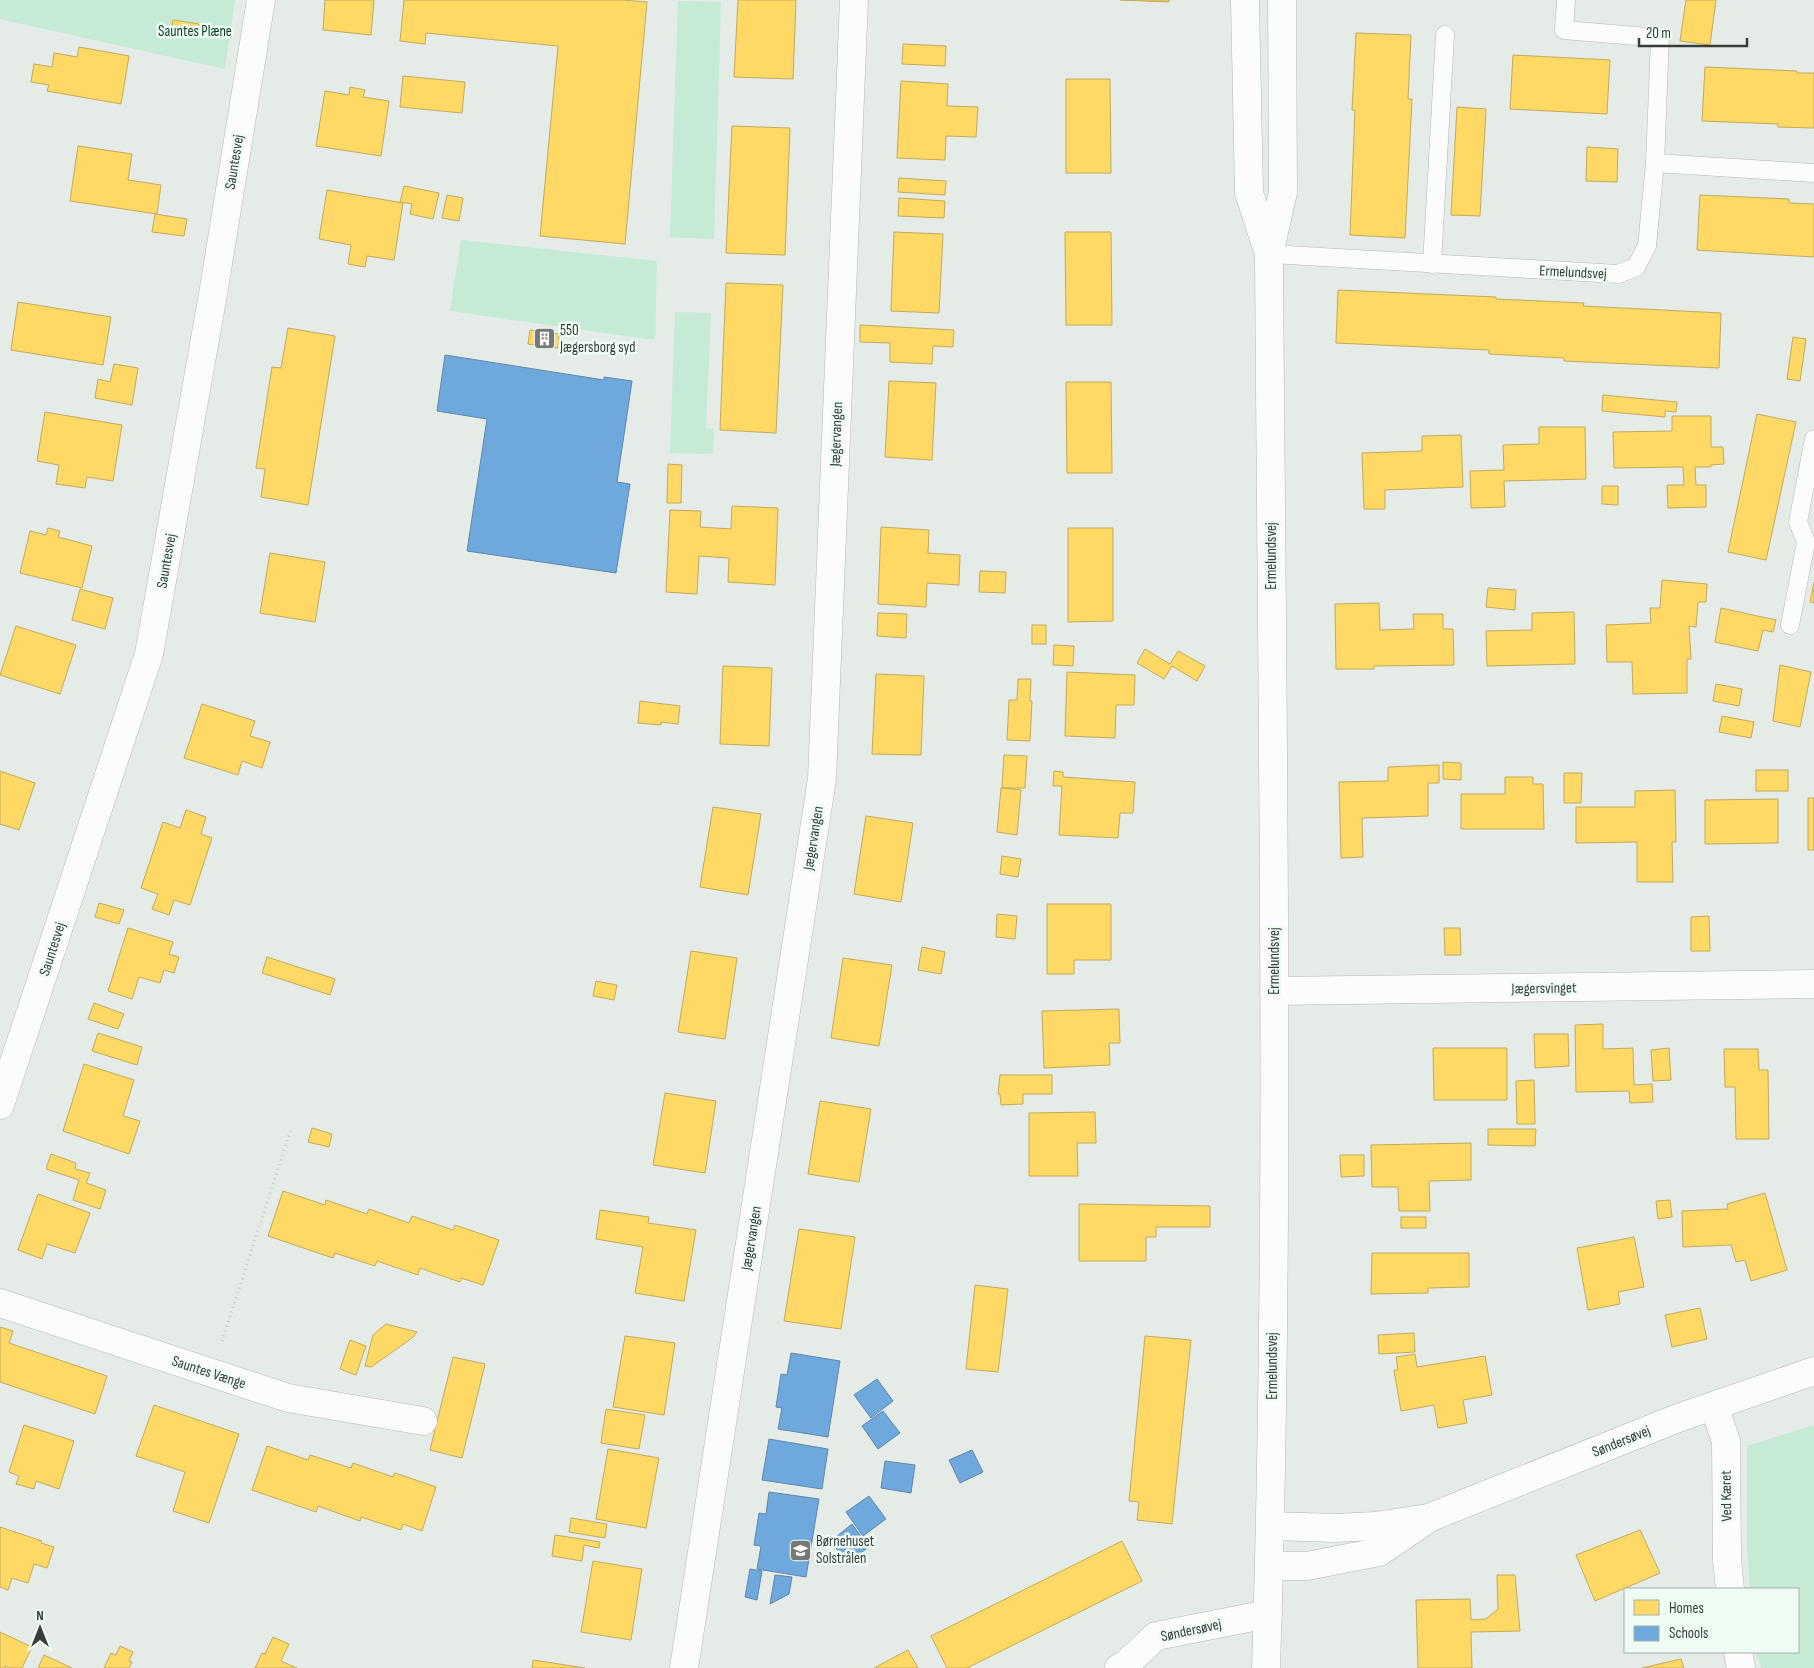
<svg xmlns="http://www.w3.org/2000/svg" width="1814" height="1668" font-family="'Sofia Sans Condensed',sans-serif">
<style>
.green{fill:#c5ead5}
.homes{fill:#ffd966;stroke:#c3aa59}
.schools{fill:#6fa8dc;stroke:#5e88ab}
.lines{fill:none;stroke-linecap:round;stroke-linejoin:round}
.service-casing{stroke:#b4b8b5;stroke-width:19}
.minor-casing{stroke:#b4b8b5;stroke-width:29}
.tertiary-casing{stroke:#b4b8b5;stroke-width:29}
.path{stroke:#c7c9c8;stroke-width:3;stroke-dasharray:1 4;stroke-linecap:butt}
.service{stroke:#fbfcfb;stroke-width:18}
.minor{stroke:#fbfcfb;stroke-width:28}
.tertiary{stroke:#fbfcfb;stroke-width:28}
.labels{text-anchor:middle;stroke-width:5;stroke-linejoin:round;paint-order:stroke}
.park-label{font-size:15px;fill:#0e4029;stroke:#effcf4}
.street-label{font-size:15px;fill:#383d3a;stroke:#effcf4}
.poi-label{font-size:15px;fill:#383d3a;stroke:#effcf4;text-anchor:start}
</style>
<rect width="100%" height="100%" fill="#e5ebe7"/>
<g class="green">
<polygon points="0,0 235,0 225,69 0,19"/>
<polygon points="678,1 721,2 714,239 670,237"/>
<polygon points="461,240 657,261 655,340 450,311"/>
<polygon points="675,312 711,313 706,428 714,429 713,454 670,453"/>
<polygon points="1814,1425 1814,1668 1761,1668 1756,1652 1798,1652 1798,1589 1750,1589 1747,1546 1747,1446"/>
</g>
<g class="homes">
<polygon points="325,0 374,0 371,35 323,30"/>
<polygon points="404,0 622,0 647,2 625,244 540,236 558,46 426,33 425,44 400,41"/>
<polygon points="738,0 796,0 793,79 734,77"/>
<polygon points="1120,0 1169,0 1169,2"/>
<polygon points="1686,0 1716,0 1710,45 1680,41"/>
<polygon points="173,20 199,24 197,36 171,31"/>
<polygon points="1356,33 1411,35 1408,99 1412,99 1405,238 1350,235 1355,110 1352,110"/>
<polygon points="903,44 946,46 945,66 902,64"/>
<polygon points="79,47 129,56 121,104 47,91 49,85 31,82 34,64 52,67 54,53 77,57"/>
<polygon points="1513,55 1610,60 1607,114 1510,109"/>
<polygon points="1705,67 1797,71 1797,73 1814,73 1814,128 1778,127 1778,124 1702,121"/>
<polygon points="403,76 465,82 462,113 400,107"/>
<polygon points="1066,79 1110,79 1111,173 1066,173"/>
<polygon points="901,81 948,84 947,106 978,107 976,137 946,136 945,160 897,158"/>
<polygon points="350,87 365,90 363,97 389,101 381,156 316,146 325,91 349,95"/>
<polygon points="1457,107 1486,109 1480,216 1451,215"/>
<polygon points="732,126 790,128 785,255 726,253"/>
<polygon points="78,146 132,154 128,180 161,185 157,214 70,201"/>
<polygon points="1587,147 1618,149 1617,182 1586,181"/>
<polygon points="899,178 946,181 945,195 898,192"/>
<polygon points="404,186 439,193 433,219 410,214 412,204 400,202"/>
<polygon points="327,190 403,203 394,260 367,256 365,267 348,264 351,245 319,239"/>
<polygon points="447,195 463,198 459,221 442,218"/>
<polygon points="1700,195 1789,199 1789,203 1814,204 1814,257 1697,250"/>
<polygon points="899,198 945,201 944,218 898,216"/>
<polygon points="155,214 187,219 184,236 152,232"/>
<polygon points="894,232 943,234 939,313 891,311"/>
<polygon points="1065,232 1111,232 1112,325 1066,325"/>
<polygon points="726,283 783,285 776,433 720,430"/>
<polygon points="1338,290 1496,297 1496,299 1584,303 1583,306 1721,313 1719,368 1564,361 1564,358 1489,354 1489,350 1336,343"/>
<polygon points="18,302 111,317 103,365 11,350"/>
<polygon points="860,325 954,330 953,347 933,346 932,364 890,362 890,343 860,342"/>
<polygon points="288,328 335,336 308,505 261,497 265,469 256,468 272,367 281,368"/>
<polygon points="530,330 559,334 558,348 528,344"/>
<polygon points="1793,337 1806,339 1800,381 1787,379"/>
<polygon points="114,364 138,368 132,405 95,398 98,379 110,382"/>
<polygon points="889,381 936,383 932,460 885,457"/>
<polygon points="1066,382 1111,382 1112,473 1067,473"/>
<polygon points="1603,395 1677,402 1676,412 1665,411 1665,417 1602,411"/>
<polygon points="45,412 122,425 113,481 87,477 85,488 56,484 59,465 37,461"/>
<polygon points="1757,414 1796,422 1766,560 1728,552"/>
<polygon points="1672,416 1711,416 1711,447 1723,447 1724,464 1711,465 1711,467 1695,467 1696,485 1706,485 1706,507 1668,508 1667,485 1684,485 1683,467 1614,468 1613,432 1672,431"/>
<polygon points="1539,427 1585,427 1586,479 1504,481 1505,507 1471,508 1470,471 1504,470 1503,445 1539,444"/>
<polygon points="1461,435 1463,487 1385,490 1385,509 1364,509 1362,453 1422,451 1422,436"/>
<polygon points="668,464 682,465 681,503 667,503"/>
<polygon points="1602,486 1618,486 1618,505 1602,504"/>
<polygon points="732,506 778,508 775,585 728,582 729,558 699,556 697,594 666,592 670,510 701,511 700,527 731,529"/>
<polygon points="881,527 929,530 928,553 960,555 959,585 927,583 926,607 878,604"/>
<polygon points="48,528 60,531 58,537 92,546 82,588 20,573 30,531 46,535"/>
<polygon points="1068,528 1113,528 1113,621 1068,622"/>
<polygon points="270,553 325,562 315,622 260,613"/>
<polygon points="980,571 1006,572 1005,593 979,592"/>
<polygon points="1662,580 1707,584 1706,602 1698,602 1696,627 1689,626 1691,659 1687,659 1687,693 1633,694 1632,662 1607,662 1606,625 1651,623 1650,608 1660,608"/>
<polygon points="1814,582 1814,603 1810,602"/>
<polygon points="1488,588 1516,590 1515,610 1486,607"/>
<polygon points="80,589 113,598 105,629 72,620"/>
<polygon points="1379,603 1380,630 1414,629 1413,614 1443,614 1443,629 1453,629 1454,665 1374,666 1374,669 1336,669 1335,604"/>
<polygon points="1721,608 1776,620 1773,632 1763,630 1758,651 1715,642"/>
<polygon points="1574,612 1575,664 1487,666 1486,631 1532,630 1532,613"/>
<polygon points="878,613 907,614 906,638 877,636"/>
<rect x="1032" y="625" width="14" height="19"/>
<polygon points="16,626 76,645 60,694 0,675"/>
<polygon points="1054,645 1074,646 1073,666 1053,665"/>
<polygon points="1145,649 1170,664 1178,651 1205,666 1197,681 1172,666 1164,679 1137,663"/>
<polygon points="1780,665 1811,672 1800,727 1773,721"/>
<polygon points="723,666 772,668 769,746 720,744"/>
<polygon points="1067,672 1135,675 1134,705 1116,705 1115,738 1065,736"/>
<polygon points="876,674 924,676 921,755 872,754"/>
<polygon points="1018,679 1031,679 1030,701 1032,701 1030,741 1007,740 1009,700 1017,700"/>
<polygon points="1716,684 1742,689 1739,706 1713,701"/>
<polygon points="640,701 680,706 678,724 661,722 661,725 638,723"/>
<polygon points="202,704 255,721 250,736 270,742 262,768 242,761 238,775 184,758"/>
<polygon points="1722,716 1754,722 1751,738 1719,732"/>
<polygon points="1004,755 1027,756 1025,788 1002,788"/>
<polygon points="1443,762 1461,763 1461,780 1443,779"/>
<polygon points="1439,765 1439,783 1428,783 1428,816 1362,818 1363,857 1341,858 1339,782 1388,781 1388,767"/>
<rect x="1756" y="770" width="32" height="21"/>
<polygon points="0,771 35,783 19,830 0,824"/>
<polygon points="1054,771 1063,772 1063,777 1135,782 1133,813 1120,813 1118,838 1059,835 1062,786 1053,786"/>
<polygon points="1564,773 1582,773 1581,803 1564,803"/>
<polygon points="1505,777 1533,777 1533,784 1543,784 1544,829 1461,829 1461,794 1505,794"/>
<polygon points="1001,788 1021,790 1017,835 997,832"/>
<polygon points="1675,790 1676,842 1672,842 1673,882 1637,882 1637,842 1576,843 1576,807 1635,807 1635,791"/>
<rect x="1808" y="798" width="6" height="52"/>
<polygon points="1778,799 1778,843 1705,844 1705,800"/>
<polygon points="713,807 761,814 748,895 700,887"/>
<polygon points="186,810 206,817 201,834 212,838 190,905 174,900 169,915 152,909 158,894 141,888 163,822 180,828"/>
<polygon points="866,816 913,823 901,902 854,894"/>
<polygon points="1002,856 1021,859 1018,877 1000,874"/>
<polygon points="99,903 124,910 119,924 95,917"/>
<polygon points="1047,904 1111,904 1111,960 1074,960 1074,974 1047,974"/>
<polygon points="997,914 1017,916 1015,939 996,937"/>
<polygon points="1709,916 1710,951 1691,951 1691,917"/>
<polygon points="128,928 173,942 169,954 179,957 174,973 164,970 160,983 139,977 132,999 108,991"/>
<polygon points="1444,928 1460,928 1461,955 1445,955"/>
<polygon points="922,947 945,952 941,974 918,970"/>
<polygon points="691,951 737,958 725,1039 678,1032"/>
<polygon points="267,957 335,979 330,995 262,973"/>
<polygon points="843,958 892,965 879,1046 831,1038"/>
<polygon points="596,981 617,985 614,1000 593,996"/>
<polygon points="94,1003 124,1014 118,1029 88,1019"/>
<polygon points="1119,1009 1120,1043 1109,1043 1110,1065 1044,1068 1042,1011"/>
<polygon points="1603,1024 1603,1049 1633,1048 1634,1085 1652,1084 1653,1102 1630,1103 1629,1091 1576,1092 1575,1025"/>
<polygon points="98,1033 142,1047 137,1065 92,1051"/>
<polygon points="1534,1034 1568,1034 1569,1066 1535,1068"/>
<polygon points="1433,1048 1507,1048 1507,1100 1434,1100"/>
<polygon points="1669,1048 1671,1080 1653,1081 1651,1050"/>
<polygon points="1724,1049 1758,1049 1759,1070 1768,1070 1769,1139 1736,1139 1735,1087 1725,1087"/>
<polygon points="84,1064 134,1080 123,1116 140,1121 129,1154 63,1131"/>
<polygon points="1000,1075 1052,1075 1052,1094 1023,1094 1023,1104 1001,1105 1000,1094 998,1094"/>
<polygon points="1534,1080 1535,1124 1517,1124 1516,1081"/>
<polygon points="665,1093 716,1101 705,1173 653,1165"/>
<polygon points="820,1101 871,1109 859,1182 808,1174"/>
<polygon points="1095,1112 1096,1143 1077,1143 1078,1176 1029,1176 1029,1113"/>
<polygon points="312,1128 332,1134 329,1147 308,1142"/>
<polygon points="1488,1129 1536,1129 1535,1146 1488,1145"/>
<polygon points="1471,1143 1471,1180 1429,1181 1430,1211 1399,1211 1398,1187 1372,1187 1371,1145"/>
<polygon points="51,1154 76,1163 75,1169 90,1173 86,1183 106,1190 100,1209 73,1200 79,1180 46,1169"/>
<polygon points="1340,1155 1364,1155 1364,1176 1341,1177"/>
<polygon points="283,1191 325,1205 326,1200 367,1214 369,1209 409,1223 412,1216 453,1230 455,1225 499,1240 483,1285 461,1278 460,1282 420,1268 418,1275 377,1261 375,1266 335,1253 333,1258 268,1236"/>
<polygon points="1765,1193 1787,1270 1751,1281 1745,1260 1736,1262 1731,1245 1683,1247 1682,1211 1728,1209 1727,1204"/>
<polygon points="38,1194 90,1213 75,1253 47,1244 42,1259 18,1250"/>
<polygon points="1670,1200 1672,1217 1658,1219 1656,1201"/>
<polygon points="1079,1204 1210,1206 1210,1227 1156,1227 1156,1237 1146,1237 1146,1261 1079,1261"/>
<polygon points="600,1210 649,1217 648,1223 696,1230 684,1301 635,1293 643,1247 596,1239"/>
<rect x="1401" y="1217" width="25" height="11"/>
<polygon points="799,1229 855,1237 841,1329 784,1321"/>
<polygon points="1634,1237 1644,1287 1618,1292 1620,1304 1588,1310 1577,1248"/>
<polygon points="1372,1253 1469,1253 1469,1287 1428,1288 1428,1293 1371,1294"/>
<polygon points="975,1285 1008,1289 998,1372 966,1369"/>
<polygon points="1700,1308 1707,1339 1672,1347 1665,1315"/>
<polygon points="386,1324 417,1332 412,1338 371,1367 365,1366 373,1335"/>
<polygon points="0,1327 13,1331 9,1343 107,1376 95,1414 0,1382"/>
<polygon points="1414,1333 1415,1352 1379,1354 1378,1335"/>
<polygon points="625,1336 675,1343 664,1415 613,1407"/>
<polygon points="1145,1336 1191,1340 1172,1524 1137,1520 1139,1502 1129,1501"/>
<polygon points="350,1340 366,1346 356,1375 340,1369"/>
<polygon points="1415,1354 1417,1367 1485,1356 1492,1395 1463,1400 1467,1423 1438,1428 1434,1405 1401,1411 1394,1370 1398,1370 1396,1357"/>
<polygon points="453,1357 485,1364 462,1458 430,1450"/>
<polygon points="154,1405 239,1434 209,1523 173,1511 185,1472 136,1456"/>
<polygon points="606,1409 645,1415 639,1449 601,1443"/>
<polygon points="24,1425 74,1441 59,1489 36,1481 34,1489 16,1484 19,1476 9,1472"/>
<polygon points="267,1446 308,1460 310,1455 351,1468 353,1463 393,1477 395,1473 436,1487 422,1531 403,1524 401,1530 361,1517 360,1521 318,1506 316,1512 252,1490"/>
<polygon points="608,1449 659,1458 646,1528 596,1519"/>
<polygon points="571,1518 607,1524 605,1538 569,1532"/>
<polygon points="0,1527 42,1541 41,1543 54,1547 47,1568 34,1564 28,1583 12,1578 8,1590 0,1587"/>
<polygon points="1640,1530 1660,1573 1595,1601 1576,1555"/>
<polygon points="555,1535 600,1542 599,1548 584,1545 582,1561 552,1556"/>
<polygon points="1122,1541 1142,1581 967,1668 947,1668 931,1636"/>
<polygon points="593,1561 642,1569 631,1640 581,1632"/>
<polygon points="1497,1575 1515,1575 1520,1631 1471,1632 1472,1668 1418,1668 1416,1600 1470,1599 1471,1620 1486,1619 1498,1609"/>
<polygon points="0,1632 32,1647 22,1668 10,1668 6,1666 5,1668 0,1668"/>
<polygon points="273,1637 289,1644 281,1661 297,1668 255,1668 262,1653 265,1654"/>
<polygon points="120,1646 133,1652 129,1661 132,1662 129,1668 104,1668 111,1653 116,1655"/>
<polygon points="908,1650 918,1668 874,1668"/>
<polygon points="44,1655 72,1668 38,1668"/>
<polygon points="1681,1659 1684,1668 1642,1668"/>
<polygon points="533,1660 585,1668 532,1668"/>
</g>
<g class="schools">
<polygon points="445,355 604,380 604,377 632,381 617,482 630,484 616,573 467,551 487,419 437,411"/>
<polygon points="791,1353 840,1361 828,1437 778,1429 782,1408 776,1407 781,1374 787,1375"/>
<polygon points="877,1379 893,1401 871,1418 854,1395"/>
<polygon points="883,1411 900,1433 878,1449 862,1426"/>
<polygon points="769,1439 828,1449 822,1489 762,1480"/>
<polygon points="972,1450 983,1472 960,1483 949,1460"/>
<polygon points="885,1461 915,1465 911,1493 881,1488"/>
<polygon points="769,1492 819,1499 806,1577 757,1569 761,1546 754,1545 759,1513 766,1514"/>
<polygon points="869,1496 886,1519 863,1536 846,1512"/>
<polygon points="852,1524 869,1547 847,1563 831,1541"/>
<polygon points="750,1569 762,1571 757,1600 745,1597"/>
<polygon points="775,1575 792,1577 789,1594 770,1604"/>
</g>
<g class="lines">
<defs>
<g id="service">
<polyline points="1655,163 1814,173"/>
<polyline points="1269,254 1618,274 1636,267 1647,246 1655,163 1660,38 1564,30 1566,0"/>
<polyline points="1432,264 1445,35"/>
<polyline points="1790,625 1806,542 1798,522 1814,439"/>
</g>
<g id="minor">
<polyline points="1274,991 1814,984"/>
<polyline points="0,1105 149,654 213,294 261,0"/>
<polyline points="0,1303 288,1398 423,1421"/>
<polyline points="1714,1406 1726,1441 1727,1560 1730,1589"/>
<polyline points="1271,1526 1336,1528 1375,1526 1422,1519"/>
<polyline points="1270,1566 1307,1566 1379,1552 1431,1517 1678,1418 1814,1371"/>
<polyline points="1738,1652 1741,1668"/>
<polyline points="684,1668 822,779 854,0"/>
<polyline points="1119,1668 1124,1666 1156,1636 1268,1614"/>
</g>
<g id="tertiary">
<polyline points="1245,0 1249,193 1269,254"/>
<path d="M1266 1668C1281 1197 1272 725 1269 254L1283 192 1282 0"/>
</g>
</defs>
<use href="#service" class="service-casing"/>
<use href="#minor" class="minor-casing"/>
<use href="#tertiary" class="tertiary-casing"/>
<polyline class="path" points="222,1341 291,1129"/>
<use href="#service" class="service"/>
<use href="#minor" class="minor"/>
<use href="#tertiary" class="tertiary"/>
</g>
<defs>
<symbol id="building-square" viewBox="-11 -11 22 22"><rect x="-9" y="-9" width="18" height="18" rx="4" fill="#757a77" stroke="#effcf4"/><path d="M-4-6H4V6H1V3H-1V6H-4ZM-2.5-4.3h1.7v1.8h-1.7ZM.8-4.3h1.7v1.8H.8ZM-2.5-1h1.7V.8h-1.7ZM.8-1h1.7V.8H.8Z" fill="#fff"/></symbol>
<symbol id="school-square" viewBox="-11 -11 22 22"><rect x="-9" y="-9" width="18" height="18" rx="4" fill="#757a77" stroke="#effcf4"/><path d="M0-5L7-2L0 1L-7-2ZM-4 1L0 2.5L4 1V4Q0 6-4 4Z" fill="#fff"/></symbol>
</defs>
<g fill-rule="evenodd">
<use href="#building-square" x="532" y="326" width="25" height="25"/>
<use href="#school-square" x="788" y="1538" width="25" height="25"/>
</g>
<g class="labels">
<g class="park-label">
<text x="195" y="36">Sauntes Plæne</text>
</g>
<g class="street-label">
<text transform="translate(234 162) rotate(-81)" y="5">Sauntesvej</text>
<text transform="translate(1573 272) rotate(3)" y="5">Ermelundsvej</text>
<text transform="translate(836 434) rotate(-88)" y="5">Jægervangen</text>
<text transform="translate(1271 556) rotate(-90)" y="5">Ermelundsvej</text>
<text transform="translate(166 561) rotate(-80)" y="5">Sauntesvej</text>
<text transform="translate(813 838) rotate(-81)" y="5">Jægervangen</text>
<text transform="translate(52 949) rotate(-72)" y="5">Sauntesvej</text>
<text transform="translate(1274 961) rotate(-90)" y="5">Ermelundsvej</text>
<text transform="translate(1544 988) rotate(-1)" y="5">Jægersvinget</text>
<text transform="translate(751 1238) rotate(-81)" y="5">Jægervangen</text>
<text transform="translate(1272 1366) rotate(-90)" y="5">Ermelundsvej</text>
<text transform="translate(209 1372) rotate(18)" y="5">Sauntes Vænge</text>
<text transform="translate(1621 1441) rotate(-22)" y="5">Søndersøvej</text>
<text transform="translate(1726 1496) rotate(-91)" y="5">Ved Kæret</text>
<text transform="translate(1191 1630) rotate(-12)" y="5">Søndersøvej</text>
</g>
<g class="poi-label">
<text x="560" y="335">550<tspan x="560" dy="17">Jægersborg syd</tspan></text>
<text x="816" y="1546">Børnehuset<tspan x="816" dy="17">Solstrålen</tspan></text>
</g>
</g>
<rect x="1624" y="1588" width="175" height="65" fill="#effcf4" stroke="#a6b0aa"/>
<rect x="1634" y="1600" width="25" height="15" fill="#ffd966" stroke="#a6b0aa"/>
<text x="1669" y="1613" font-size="15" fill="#383d3a">Homes</text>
<rect x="1634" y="1626" width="25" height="15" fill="#6fa8dc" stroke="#a6b0aa"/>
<text x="1669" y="1638" font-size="15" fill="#383d3a">Schools</text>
<g transform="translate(40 1628)" stroke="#effcf4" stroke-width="4" paint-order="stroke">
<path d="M0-4L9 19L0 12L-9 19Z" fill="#383d3a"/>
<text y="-8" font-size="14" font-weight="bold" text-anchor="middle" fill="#383d3a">N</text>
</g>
<path d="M1639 38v8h108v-8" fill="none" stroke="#383d3a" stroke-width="2.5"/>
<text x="1646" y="38" font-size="15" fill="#383d3a" stroke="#effcf4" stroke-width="4" paint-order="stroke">20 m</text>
</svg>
